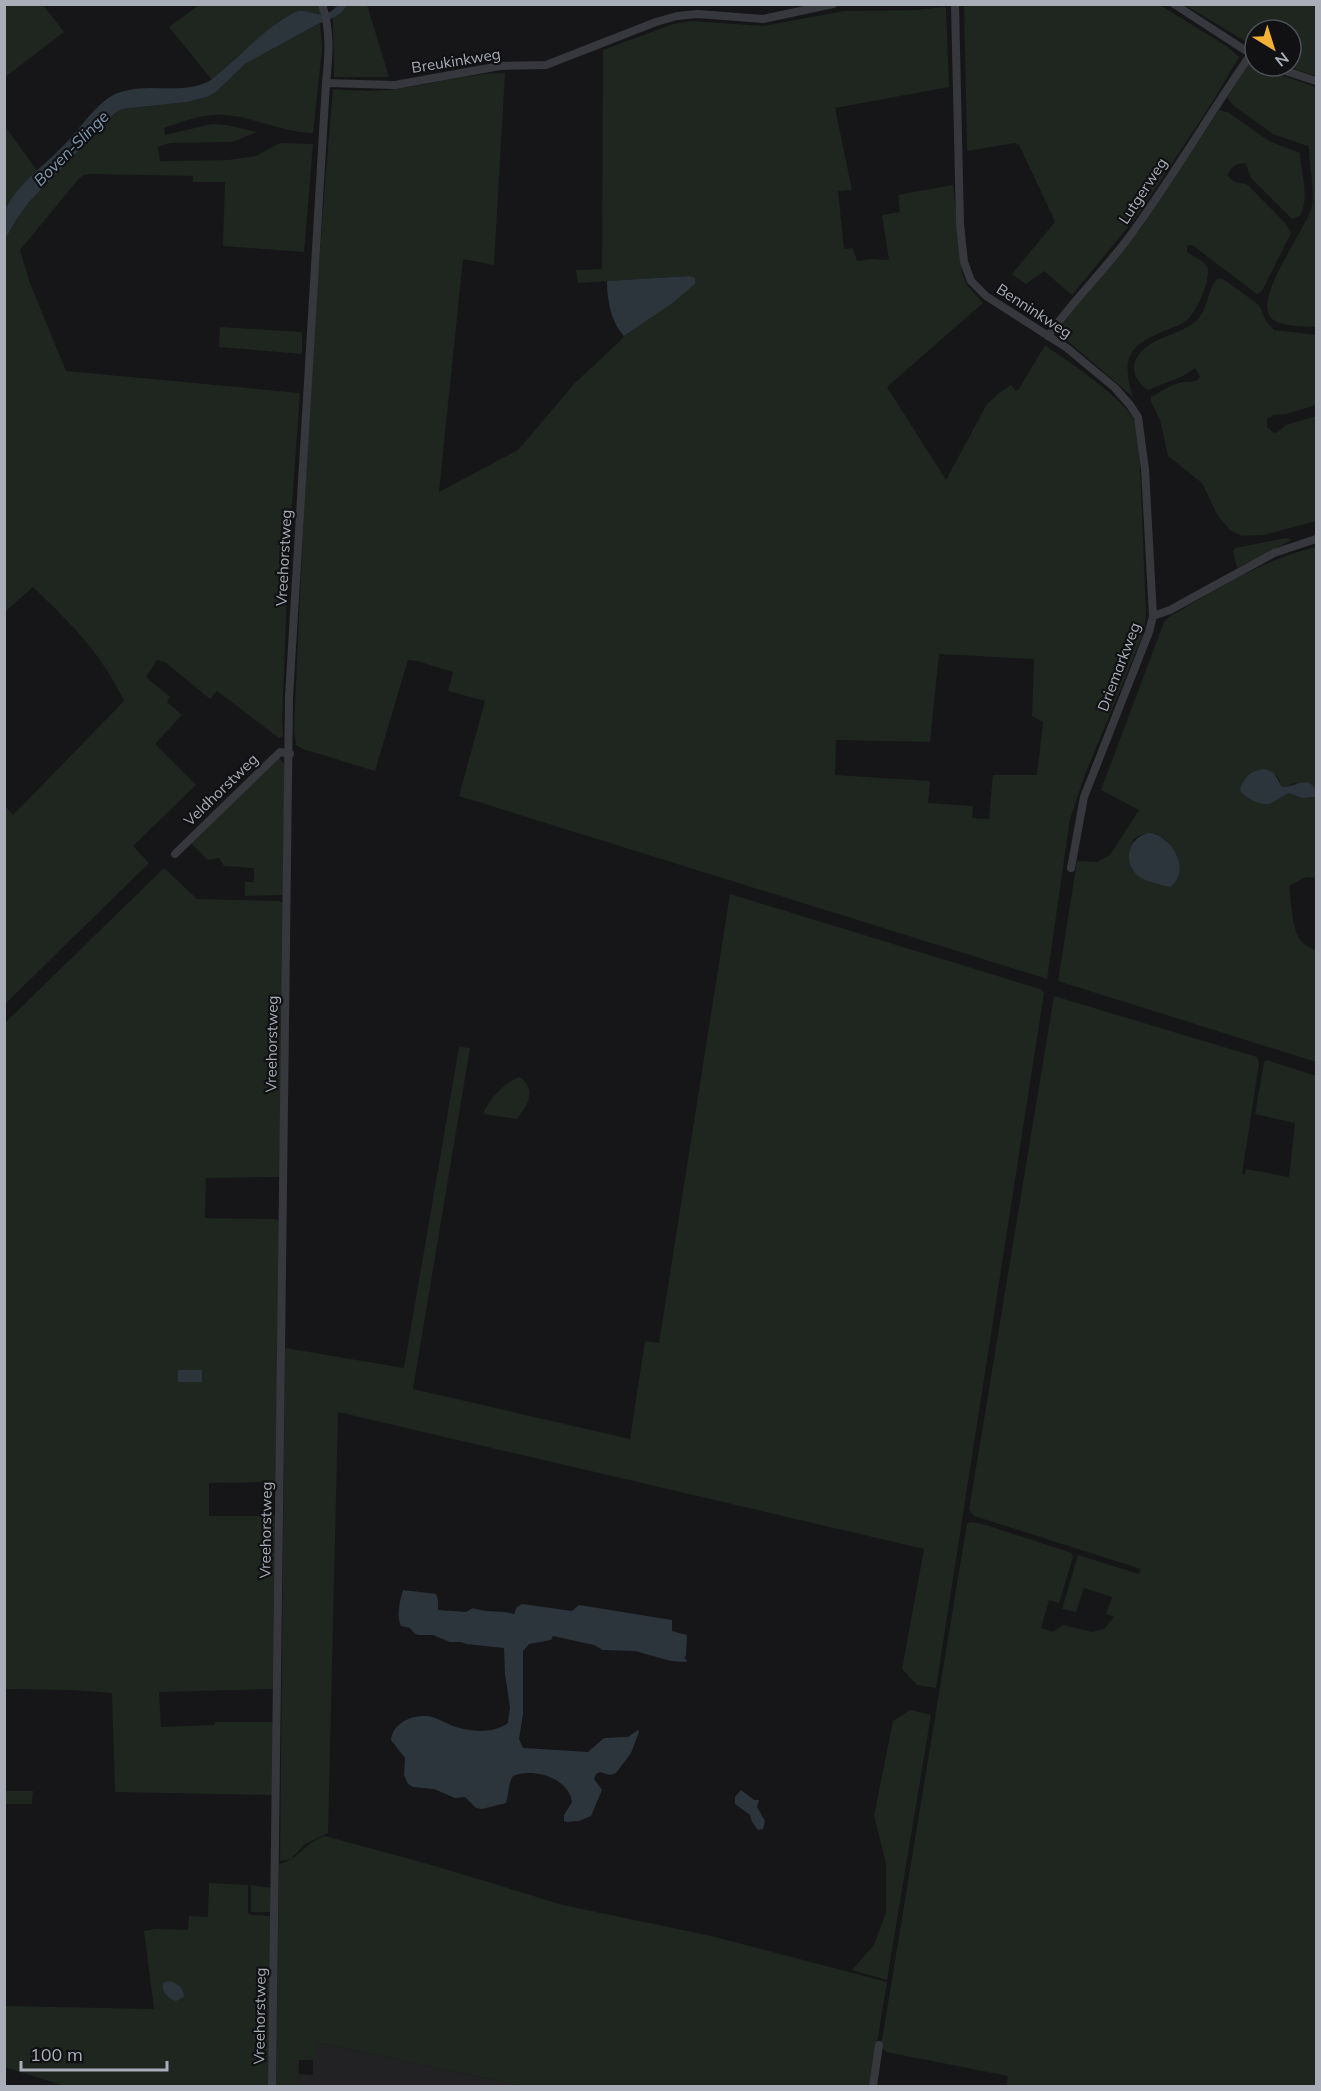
<svg xmlns="http://www.w3.org/2000/svg" width="1321" height="2091" font-family="Mulish,sans-serif">
<style>
.built{fill:#222225}
.green{fill:#1e261f;fill-rule:evenodd}
.water{fill:#2c353c}
.lines{fill:none;stroke-linecap:round;stroke-linejoin:round}
.minor{stroke:#37383d;stroke-width:8}
.labels{text-anchor:middle;stroke-width:4.5;stroke-linejoin:round;paint-order:stroke}
.street-label{font-size:15px;fill:#a8adb8;stroke:#111113}
.water-label{font-size:16px;font-style:italic;fill:#7f9bb3;stroke:#111113}
</style>
<rect width="100%" height="100%" fill="#161618"/>
<polygon class="built" points="316,2042 523,2086 298,2086 298,2074 313,2075 313,2060 316,2060"/>
<g class="green">
<polygon points="5,4 43,5 64,32 5,77"/>
<path d="M199 5H320L321 15C314 15 306 9 298 11 281 15 227 66 212 80L169 27Z"/>
<polygon points="347,5 367,5 389,77 334,77 333,18 342,12"/>
<polygon points="964,5 1160,5 1228,47 1239,57 1210,106 1138,215 1072,295 1044,271 1026,284 1012,274 1054,223 1054,219 1019,145 1015,143 967,151"/>
<polygon points="1185,5 1316,5 1316,76 1286,66 1291,66 1291,30 1255,30 1255,47"/>
<path d="M946 7 949 87 835 108 852 190 838 191 844 249 853 248 857 261 872 259 889 260 882 215 900 212 898 195 953 185 962 273 967 285 983 303 887 387 946 480 987 404 998 394 1011 385 1016 391 1019 389 1045 345C1068 362 1125 398 1136 423 1138 428 1138 436 1139 441L1146 614 1144 633 1085 774 1070 819 1047 979 459 796 485 701 448 691 453 672 417 661 408 660 375 771 303 749 296 745 294 729C303 515 314 302 333 89 356 91 380 92 403 88 438 83 470 73 505 73L494 265 463 259 439 492 518 450 575 383 621 340 624 336 674 302 695 284 689 276 578 283 576 270 602 269 603 50 673 24 691 21 763 26 844 11 916 10ZM939 654 1034 659 1032 716 1043 722 1037 775H993L989 819 972 818 973 806 928 803 930 781 835 775 836 740 930 742Z"/>
<path d="M320 23 322 50 313 133C278 132 248 113 213 115 196 116 179 123 164 128L165 135 212 124 227 125 257 132 232 142 170 143 158 147 160 161 228 160 256 156 280 143 313 144 304 252 223 246 225 182H193V176L90 174 83 175 77 181 20 250 30 283 66 371 300 393 289 545 282 720 283 736 279 738 217 691 210 699 165 662 157 660 146 677 170 697 167 702 182 715 155 744 196 785 133 846 149 863 5 1004V806L13 815 124 701C100 651 72 625 33 587L5 612 4 239 16 220 29 202 114 114 122 109 187 102 207 97 216 92 245 64Z"/>
<path d="M1249 64 1316 87V327C1304 326 1286 327 1275 321 1246 305 1308 229 1312 205 1315 187 1309 168 1309 150L1308 146 1273 134 1234 106 1227 98 1244 69Z"/>
<path d="M1219 110 1229 113 1269 141 1300 153C1301 175 1310 195 1300 216L1292 219 1251 178 1246 164C1237 162 1230 167 1228 176 1235 185 1239 181 1248 185L1286 224 1291 233 1262 291 1257 294 1192 245 1187 246V252C1192 256 1202 260 1206 265 1214 275 1196 313 1187 320 1180 326 1170 328 1162 332 1126 346 1122 362 1133 397L1056 331 1141 228Z"/>
<polygon points="4,125 38,172 22,186 5,210"/>
<path d="M1218 278 1223 279 1259 305 1266 321 1274 330 1316 335V405L1286 414 1273 415 1267 419V427L1274 433 1278 432 1286 425 1316 416V521L1264 535 1242 536 1230 530 1218 516 1202 483 1168 456 1160 420 1151 401V397C1160 392 1174 383 1183 382 1189 382 1192 382 1198 380L1200 376 1195 368 1183 376 1148 390C1131 379 1129 361 1145 348 1161 335 1183 334 1198 319 1209 307 1207 288 1218 278Z"/>
<polygon points="220,327 302,332 302,354 219,347"/>
<polygon points="1286,538 1292,540 1237,568 1233,551 1235,548"/>
<path d="M1316 547V790L1294 783 1285 788 1282 787 1277 776 1256 770 1243 782 1285 795 1289 793 1302 798 1316 797V878L1306 877 1289 886C1291 900 1292 930 1301 941 1305 946 1312 947 1316 952V1062L1058 981 1077 861 1097 862 1110 855 1139 810 1101 790 1164 622 1169 617C1215 590 1264 559 1316 547ZM1144 834H1155L1166 840 1170 887C1160 885 1144 880 1135 873 1128 868 1129 849 1133 841 1135 837 1140 835 1144 834Z"/>
<polygon points="279,758 285,765 283,895 245,896 245,882 254,882 254,868 224,866 219,858 208,860 192,844 191,841"/>
<polygon points="164,868 197,899 279,901 284,904 280,1177 206,1178 205,1218 275,1219 280,1222 277,1482 209,1483 209,1516 276,1516 274,1689 159,1692 161,1727 214,1725 215,1722 274,1722 273,1795 115,1792 112,1693 72,1690 5,1689 5,1023"/>
<polygon points="730,894 1040,989 1044,993 936,1688 917,1685 902,1669 924,1549 338,1412 328,1833 305,1844 291,1859 280,1861 285,1348 404,1368 459,1047 470,1048 413,1389 630,1439 645,1341 659,1343"/>
<polygon points="1054,996 1257,1057 1259,1064 1242,1174 1245,1174 1246,1169 1289,1177 1295,1123 1255,1114 1264,1062 1267,1060 1316,1076 1316,2086 1006,2086 1008,2076 886,2052 881,2046 967,1523 972,1522 986,1525 1072,1553 1073,1557 1059,1603 1049,1600 1041,1628 1053,1632 1063,1625 1092,1632 1104,1629 1114,1617 1106,1614 1112,1597 1084,1588 1076,1612 1062,1609 1078,1555 1139,1574 1141,1569 974,1516 969,1510"/>
<path d="M520 1077C537 1090 528 1104 517 1119L483 1114C489 1099 504 1082 520 1077Z"/>
<polygon points="910,1710 931,1715 887,1980 852,1970 874,1945 886,1912 886,1863 874,1816 893,1721"/>
<polygon points="5,1791 33,1791 32,1804 5,1804"/>
<path d="M325 1836 435 1866 563 1905 711 1936 887 1982 870 2086H523L316 2042V2060H299L298 2086H276L279 1864C300 1859 304 1843 325 1836Z"/>
<polygon points="209,1883 248,1885 248,1913 252,1915 272,1916 269,2086 65,2086 5,2067 5,2006 154,2009 144,1931 156,1929 188,1930 189,1916 208,1917"/>
<polygon points="251,1885 272,1888 272,1912 251,1912"/>
</g>
<g class="water">
<path d="M338 5H347L342 12 333 18 320 23 245 64 216 92 207 97 187 102 122 109 114 114 29 202 16 220 5 239C5 230 2 216 6 208 19 183 46 164 65 144 78 131 88 115 102 103 107 98 114 94 121 92 151 82 184 96 211 80 218 75 225 67 232 62 250 45 271 25 293 13 310 4 319 26 338 5Z"/>
<path d="M689 276 695 278V284L674 302 624 336C611 322 607 300 607 281Z"/>
<path d="M1265 769 1274 773 1282 787C1292 788 1299 780 1310 783L1316 790V797L1302 798 1289 793C1273 801 1271 809 1252 800 1246 797 1244 795 1240 790 1243 778 1252 769 1265 769Z"/>
<path d="M1150 833C1172 836 1192 871 1170 887 1160 885 1142 881 1135 873 1122 858 1131 835 1150 833Z"/>
<rect x="178" y="1370" width="24" height="12"/>
<path d="M403 1590 436 1594 438 1600V1610L466 1612 473 1608C486 1613 500 1610 514 1614L517 1607 522 1604 572 1611 579 1605 672 1620V1631L687 1635 686 1656 684 1658 687 1660 686 1662 671 1661 635 1651 603 1650 594 1645 553 1636 551 1640 529 1644 523 1651V1714L519 1739 523 1748 588 1752 604 1738 628 1737 638 1730 639 1732 631 1753 616 1773 610 1775 600 1772 596 1774 594 1779 602 1790 591 1816 579 1821 567 1822 564 1821V1815L572 1802C569 1778 533 1767 513 1776 508 1783 509 1794 506 1803L482 1809 476 1808 465 1797 455 1798 434 1789 413 1787 408 1784 404 1775 405 1758 391 1740C393 1723 411 1715 427 1716 436 1717 445 1723 453 1726 470 1732 493 1734 508 1723L510 1707 505 1674 504 1648 466 1644 461 1642H450L433 1635H419L415 1634 410 1628 401 1626C396 1615 400 1601 403 1590Z"/>
<polygon points="741,1790 754,1800 759,1800 757,1807 765,1821 763,1829 758,1830 752,1822 750,1815 735,1804 735,1797"/>
<path d="M168 1981C176 1982 184 1988 184 1997L176 2001C169 1999 161 1992 163 1983Z"/>
</g>
<g class="lines">
<g class="minor">
<polyline points="955,4 960,224 964,262 971,281 986,296 1067,348 1115,388 1130,405 1138,417 1145,469 1153,616 1149,632 1084,797 1071,868"/>
<polyline points="1174,4 1254,56"/>
<polyline points="1271,66 1316,81"/>
<polyline points="326,83 395,85 500,66 546,65 656,22 677,16 698,14 763,19 833,4"/>
<path d="M1048 336C1074 299 1106 269 1132 233 1174 175 1210 113 1251 54"/>
<polyline points="1153,616 1170,610 1274,553 1316,539"/>
<polyline points="175,854 280,752 290,754"/>
<path d="M272 2086 289 697 326 83C329 55 331 31 322 4"/>
<polyline points="873,2086 879,2045"/>
</g>
</g>
<g class="labels">
<g class="street-label">
<text transform="translate(456 61) rotate(-9)" y="5">Breukinkweg</text>
<text transform="translate(1143 191) rotate(-57)" y="5">Lutgerweg</text>
<text transform="translate(1034 311) rotate(33)" y="5">Benninkweg</text>
<text transform="translate(284 558) rotate(-87)" y="5">Vreehorstweg</text>
<text transform="translate(1119 667) rotate(-69)" y="5">Driemarkweg</text>
<text transform="translate(221 790) rotate(-44)" y="5">Veldhorstweg</text>
<text transform="translate(272 1044) rotate(-89)" y="5">Vreehorstweg</text>
<text transform="translate(266 1530) rotate(-89)" y="5">Vreehorstweg</text>
<text transform="translate(260 2016) rotate(-89)" y="5">Vreehorstweg</text>
</g>
<g class="water-label">
<text transform="translate(71 148) rotate(-45)" y="6">Boven-Slinge</text>
</g>
</g>
<rect width="1321" height="2091" fill="none" stroke="#a8adb8" stroke-width="12"/>
<g transform="translate(1273 48) rotate(142)"><circle r="28" fill="#111113" stroke="#4d4f55" stroke-width="1.5"/>
<path d="M0-4.5L10 22L0 15L-10 22Z" fill="#f2b134"/>
<text y="-9" font-size="16" font-weight="bold" text-anchor="middle" fill="#a8adb8">N</text>
</g>
<path d="M21 2061v9h146v-9" fill="none" stroke="#a8adb8" stroke-width="3"/>
<text x="30" y="2061" font-size="18" fill="#a8adb8" stroke="#111113" stroke-width="4.5" paint-order="stroke">100 m</text>
</svg>
